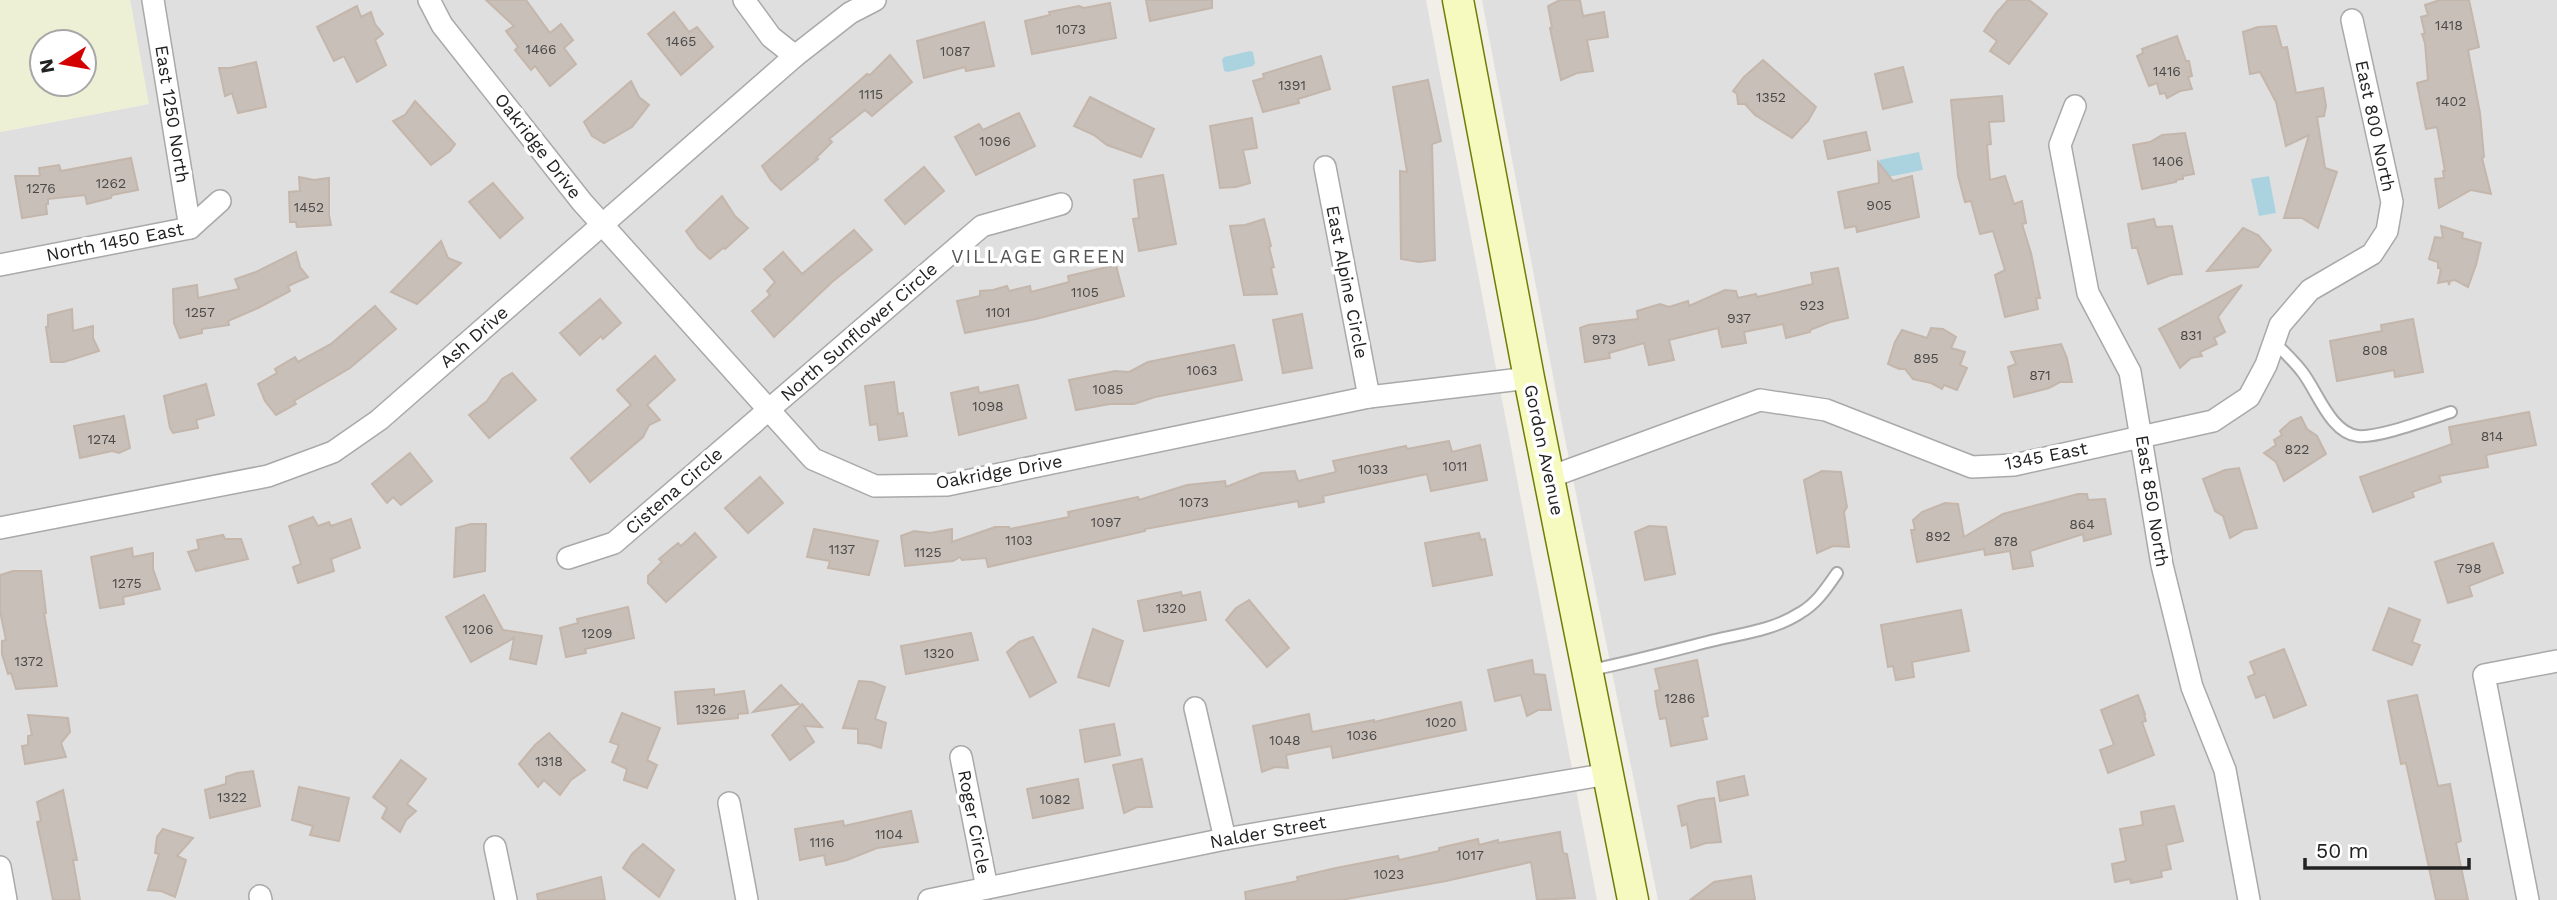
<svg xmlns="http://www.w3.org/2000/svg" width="2557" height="900" font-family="'Work Sans',sans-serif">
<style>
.residential{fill:#e0dfdf}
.farmland{fill:#eef0d5;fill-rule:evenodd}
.water{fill:#aad3df}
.building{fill:#c7bfb8;stroke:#c4b6ab;stroke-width:2}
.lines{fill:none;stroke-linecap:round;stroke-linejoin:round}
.service-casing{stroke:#a9a9a9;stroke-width:14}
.minor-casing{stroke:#a9a9a9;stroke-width:24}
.secondary-casing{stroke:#707d05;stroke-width:33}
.service{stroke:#fff;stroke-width:10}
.minor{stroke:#fff;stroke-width:21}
.secondary{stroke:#f7fabf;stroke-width:30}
.labels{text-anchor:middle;stroke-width:7;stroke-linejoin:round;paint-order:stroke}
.number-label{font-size:14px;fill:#4b4948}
.street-label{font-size:18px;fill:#222;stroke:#fff}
.neighbourhood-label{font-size:19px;letter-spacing:2px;fill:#555;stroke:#fff}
</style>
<rect width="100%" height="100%" fill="#f2efe9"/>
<g class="residential">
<polygon points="130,0 1426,0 1597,900 0,900 0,132 148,104"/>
<polygon points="1482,0 2557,0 2557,900 1658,900 1562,424"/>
</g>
<path class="farmland" d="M0 0H130L149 104 0 132ZM42 42H84V84H42Z"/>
<g class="water">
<polygon points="1250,51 1253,52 1255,63 1253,66 1228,72 1224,71 1222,60 1224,57"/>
<polygon points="1919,152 1923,170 1883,178 1879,160"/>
<polygon points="2269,176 2276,213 2259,216 2251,179"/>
</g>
<g class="building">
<polygon points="486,0 526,0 550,33 561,24 573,40 564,48 576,64 550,86 535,66 531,70 515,50 518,47 506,31 514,26"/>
<polygon points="1146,0 1212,0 1212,8 1150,21"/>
<polygon points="1560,0 1580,0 1583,16 1604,12 1608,37 1587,40 1593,71 1577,73 1561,80 1550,28 1552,28 1548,6"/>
<polygon points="2008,0 2029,0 2047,14 2009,64 1990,51 1997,41 1984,31 1996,13"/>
<polygon points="2440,0 2469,0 2479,47 2468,50 2480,113 2484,157 2482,158 2491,194 2471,190 2439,208 2435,179 2444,178 2443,171 2445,171 2437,127 2426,129 2417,83 2428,80 2425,43 2422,34 2425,34 2421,17 2428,15 2425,5"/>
<polygon points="1110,3 1116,38 1032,54 1025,21 1050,15 1049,12 1079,6 1084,8"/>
<polygon points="357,6 361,17 371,12 375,24 383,34 375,40 386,65 357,82 344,56 334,61 317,27"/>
<polygon points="674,12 689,32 697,27 713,47 681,75 648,34"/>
<polygon points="984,22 994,66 966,71 965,67 924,78 917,41"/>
<polygon points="2276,26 2282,48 2287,47 2296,93 2323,88 2326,106 2324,116 2317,117 2325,168 2337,172 2318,228 2302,218 2284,218 2309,135 2286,146 2276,102 2260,72 2250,74 2243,32 2258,27"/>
<polygon points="2177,36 2186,61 2189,61 2192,76 2188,77 2192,89 2180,91 2167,98 2165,93 2160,94 2157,83 2149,86 2137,56 2143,53 2142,49"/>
<polygon points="890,55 912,82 872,116 865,110 829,139 832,142 816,158 818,159 781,190 771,180 762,166 867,74 870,75"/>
<polygon points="1321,56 1330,89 1298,99 1299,103 1263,112 1253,81 1264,78 1263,74"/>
<polygon points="1763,60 1816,107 1808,121 1792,138 1755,115 1745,104 1738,104 1737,94 1733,91 1744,77"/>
<polygon points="256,62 266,107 238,113 232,93 225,96 219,68 230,68"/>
<polygon points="1903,67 1912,102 1883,109 1875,74"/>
<polygon points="1428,80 1441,141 1432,144 1435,260 1419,262 1401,259 1400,171 1407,172 1393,87"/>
<polygon points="631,81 639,97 649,105 632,127 604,143 592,136 584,122"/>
<polygon points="2002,96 2004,121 1989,122 1991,144 1987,145 1990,180 2005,176 2014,204 2022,201 2026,223 2022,224 2031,253 2040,298 2036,298 2038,309 2005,317 1995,275 2005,270 1993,231 1980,234 1971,201 1965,202 1958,176 1951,100"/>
<polygon points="1090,97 1154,129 1141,157 1107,145 1094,135 1074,126"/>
<polygon points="415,101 455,144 450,151 431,165 393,121 405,115"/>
<polygon points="1019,113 1035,146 976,175 955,137 979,124 983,130"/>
<polygon points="1252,118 1257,148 1243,150 1250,183 1236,187 1220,188 1210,126"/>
<polygon points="1866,132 1870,150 1828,159 1824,141"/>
<polygon points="2185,133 2194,174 2183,176 2183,179 2176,180 2176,182 2142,189 2133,145 2150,142 2162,135"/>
<polygon points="131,158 138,190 112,195 111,198 87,204 85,195 48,199 48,204 46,204 47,214 22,218 15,176 40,176 39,168 59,165 61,171"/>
<polygon points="1878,162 1893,181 1912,176 1919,217 1857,232 1856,226 1845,228 1838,192 1879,183"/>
<polygon points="924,167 944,191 905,224 885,200"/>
<polygon points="1163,175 1176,244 1139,251 1133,219 1139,218 1134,180"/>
<polygon points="299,177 314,180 329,178 329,215 331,225 297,227 296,222 290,222 289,192 300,191"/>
<polygon points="493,183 523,218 500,238 469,202"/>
<polygon points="722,196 735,216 748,228 725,249 723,248 710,259 698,248 686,231"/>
<polygon points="1264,219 1271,246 1269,247 1274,267 1271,268 1277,294 1244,295 1230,226 1245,225"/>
<polygon points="2154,219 2156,227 2172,226 2182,274 2171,275 2148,284 2137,248 2132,248 2128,224"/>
<polygon points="2441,226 2463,233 2462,238 2481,243 2476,265 2468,287 2455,280 2450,281 2449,285 2448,281 2438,283 2441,269 2438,268 2438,262 2429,259 2435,237 2443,238"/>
<polygon points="2243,228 2258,235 2271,250 2258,267 2207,271"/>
<polygon points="854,230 872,250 832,282 774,337 752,311 770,295 767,291 775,282 764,269 783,252 802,274"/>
<polygon points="441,241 448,258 461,263 417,304 391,292"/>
<polygon points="296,252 300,267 308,277 288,286 290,291 258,308 228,321 229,325 202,329 202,333 180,338 174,323 173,289 197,285 198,298 239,289 235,279 256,272"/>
<polygon points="1116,265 1124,296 1036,319 965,333 957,301 980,296 980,291 993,290 1007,286 1009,291 1030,286 1031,292 1069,282 1068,276"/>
<polygon points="1838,268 1848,318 1830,322 1810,330 1810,332 1786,338 1783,324 1744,332 1746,343 1722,347 1718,328 1669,340 1674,360 1649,365 1644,343 1609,353 1610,358 1585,362 1580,328 1588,325 1638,319 1637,311 1660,304 1669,307 1688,301 1689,306 1725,290 1736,291 1738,298 1756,294 1757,297 1813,284 1811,273"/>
<polygon points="2242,285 2218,317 2225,332 2214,338 2217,344 2200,352 2202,356 2191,358 2180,368 2159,329"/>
<polygon points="600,299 621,323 603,339 601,336 580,355 560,333"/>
<polygon points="375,306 396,329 350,368 294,401 296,404 276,415 265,401 258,384 277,373 275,369 295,357 298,362 331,344"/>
<polygon points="72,309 73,331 93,326 93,338 99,351 64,362 51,362 46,327 48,327 48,315"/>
<polygon points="1302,314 1312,368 1283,373 1273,320"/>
<polygon points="2413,319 2423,372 2395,377 2394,370 2337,381 2330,341 2382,331 2381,325"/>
<polygon points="1931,328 1943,329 1956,337 1951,348 1965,352 1960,365 1967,368 1957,390 1944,385 1942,389 1931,383 1913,379 1905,369 1899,369 1888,364 1895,342 1902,330 1927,338"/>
<polygon points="2061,344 2067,358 2072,382 2060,382 2049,388 2014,397 2008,367 2016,364 2011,352"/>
<polygon points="1234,345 1242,380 1155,397 1134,404 1110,404 1076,410 1069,380 1115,371 1129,372 1148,362"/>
<polygon points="655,356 675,380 647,405 660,420 649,425 643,437 590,482 571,458 631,405 617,390"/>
<polygon points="512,373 536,400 489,438 469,415 487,401 502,379"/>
<polygon points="894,382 898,414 903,413 907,436 879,440 877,424 870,425 865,386"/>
<polygon points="206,384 214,415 196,420 198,428 173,433 170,428 164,396"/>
<polygon points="1018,385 1026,418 959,435 951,393 978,387 979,393"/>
<polygon points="2529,412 2536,445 2486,455 2488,467 2439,476 2441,482 2412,492 2414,497 2373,512 2360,477 2452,444 2449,427"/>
<polygon points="124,416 130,448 119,453 112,451 80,458 74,426"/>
<polygon points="2301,417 2307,429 2317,436 2326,454 2284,481 2276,462 2264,453 2276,445 2274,440 2282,435 2280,431 2291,421"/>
<polygon points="1449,441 1452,452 1480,445 1487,480 1431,491 1427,474 1323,496 1324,502 1299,507 1298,501 1145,529 1145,531 988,567 986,558 962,560 960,557 953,561 905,566 901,536 914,531 930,533 952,529 952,542 995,527 1009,527 1010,529 1069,517 1068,512 1138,497 1139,500 1187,485 1225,481 1226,487 1261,473 1295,471 1298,481 1336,472 1333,461 1406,446 1407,449"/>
<polygon points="410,453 432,481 401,505 393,497 387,503 372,484"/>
<polygon points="2239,468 2257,528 2244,530 2230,538 2223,516 2215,511 2203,479 2225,470"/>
<polygon points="1822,471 1841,472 1847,507 1844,512 1849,547 1833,546 1817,553 1804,480"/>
<polygon points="760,477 783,503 748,533 725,508"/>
<polygon points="2078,494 2087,494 2088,500 2105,499 2111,534 2084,541 2083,534 2030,551 2033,566 2013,569 2010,551 1985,555 1984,549 1917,562 1911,530 1915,530 1913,520 1922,512 1945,503 1958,504 1964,537 2003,514"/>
<polygon points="313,517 318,526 329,522 331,526 351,519 360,548 331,559 334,571 298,583 293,567 301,564 289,526"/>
<polygon points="471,524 486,524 485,571 454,577 456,528"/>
<polygon points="1649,526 1666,527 1675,574 1645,580 1635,532"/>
<polygon points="814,529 878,541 869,575 828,568 830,561 807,557"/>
<polygon points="695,533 716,557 666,602 648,583 648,576 662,562 659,559 678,543 681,546"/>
<polygon points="1479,533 1481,540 1485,539 1492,575 1433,586 1425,543"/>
<polygon points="223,535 225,539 241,539 248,559 196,571 188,552 199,549 197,540"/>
<polygon points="2493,543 2503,573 2469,586 2472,596 2448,603 2435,562"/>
<polygon points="132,548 133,557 153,553 153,569 160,589 123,597 124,604 100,608 91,557"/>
<polygon points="13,571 41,571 46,613 44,613 57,686 16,689 11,673 8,674 2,654 2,641 6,640 0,611 0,575"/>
<polygon points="1181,592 1182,596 1200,592 1206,620 1144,631 1138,601"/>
<polygon points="484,595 503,630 542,636 536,664 510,659 514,638 471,662 446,617"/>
<polygon points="1249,600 1289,648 1267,667 1226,620 1236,608"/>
<polygon points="628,607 634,638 585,649 586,653 566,657 560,628 578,623 577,619"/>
<polygon points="2389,608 2420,620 2412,642 2420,645 2412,665 2373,650"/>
<polygon points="1961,610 1969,651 1912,662 1914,677 1896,680 1893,666 1888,667 1881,625"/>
<polygon points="1093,629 1123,641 1109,686 1078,677"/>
<polygon points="971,633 978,660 906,674 901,646"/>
<polygon points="1033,637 1056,682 1030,697 1007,652 1019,642"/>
<polygon points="2284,649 2306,705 2274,718 2265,694 2256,698 2248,677 2255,674 2250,662"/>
<polygon points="1532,660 1534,674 1545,675 1551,710 1538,710 1527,716 1521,695 1495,701 1488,670"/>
<polygon points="1697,660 1708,716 1702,717 1707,739 1671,746 1666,718 1660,719 1657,705 1655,691 1660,690 1655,669"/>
<polygon points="859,681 872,682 885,687 875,719 886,723 881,748 869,744 858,743 858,729 843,728"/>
<polygon points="781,685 799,704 753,712"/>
<polygon points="714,689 714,695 744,691 748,713 738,714 738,718 678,724 675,692"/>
<polygon points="2138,695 2145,714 2144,714 2146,721 2142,722 2154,755 2108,773 2100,750 2114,745 2101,710"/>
<polygon points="2417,695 2438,786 2450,784 2461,841 2456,843 2468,900 2436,900 2406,763 2401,764 2388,701"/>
<polygon points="1461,702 1466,730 1333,758 1331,746 1286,755 1288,768 1275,767 1262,772 1253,726 1309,714 1312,732 1374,720 1374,722"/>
<polygon points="802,704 822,727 804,726 814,742 790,760 772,735"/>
<polygon points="622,713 660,728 647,760 657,765 647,788 624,780 627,769 612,762 619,745 610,742"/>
<polygon points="28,715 68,718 70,732 61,743 66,757 25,764 22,746 28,745 28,736 32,735"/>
<polygon points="1114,724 1120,755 1085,762 1080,730"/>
<polygon points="549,733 585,770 571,780 560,795 544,780 538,787 519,764 535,745"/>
<polygon points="1142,759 1152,807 1137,807 1124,813 1113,765"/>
<polygon points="401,760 426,779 407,804 416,811 406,820 400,832 382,818 387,808 373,797"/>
<polygon points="253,771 260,806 210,818 205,790 226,784 226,777 237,773"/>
<polygon points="1744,776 1748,795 1720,801 1717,782"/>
<polygon points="1078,779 1083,808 1033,818 1027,789"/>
<polygon points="299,787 349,798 339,841 310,835 313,826 292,820"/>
<polygon points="63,790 77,860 73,860 80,900 53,900 37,822 41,821 37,802"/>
<polygon points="1714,798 1721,842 1706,843 1691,848 1687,824 1682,826 1678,806 1699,800"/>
<polygon points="2174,806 2183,841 2166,845 2171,869 2161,871 2162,877 2131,883 2130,879 2115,882 2112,864 2126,861 2120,829 2143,825 2141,812"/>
<polygon points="911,811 918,842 877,848 847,860 826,865 824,855 800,860 795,829 843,821 844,826"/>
<polygon points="163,829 193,838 177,856 186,860 175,897 161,891 148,890 159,854 155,853 157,837"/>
<polygon points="1560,832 1563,853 1567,854 1575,898 1537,900 1531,862 1446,881 1341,900 1246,900 1245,892 1298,881 1297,877 1336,868 1398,856 1399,860 1439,851 1439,848 1478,839 1479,845 1498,840 1498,843"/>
<polygon points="643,844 674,870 659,897 623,868 632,854"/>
<polygon points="1751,876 1755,900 1690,900 1714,882"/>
<polygon points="601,877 605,900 538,900 537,894"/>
</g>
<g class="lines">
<defs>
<g id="service">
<path d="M2274 342C2284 352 2295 362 2303 373 2318 393 2331 433 2358 436 2379 438 2429 419 2451 412"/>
<path d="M1591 670C1630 662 1668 652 1707 642 1739 634 1772 631 1800 613 1816 604 1826 589 1837 573"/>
</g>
<g id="minor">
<polyline points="153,0 190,228"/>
<polyline points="429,0 442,25 582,202 813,459 875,486 947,485 1369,397 1529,378"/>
<polyline points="744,0 771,37 795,56"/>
<polyline points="2075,106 2060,145 2088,293 2130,372 2162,565 2192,687 2225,770 2249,900"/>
<polyline points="1325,167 1369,397"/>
<polyline points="0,265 190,228 220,201"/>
<polyline points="1550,477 1760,400 1826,410 1972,467 2014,465 2213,421 2249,397 2266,365 2280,325 2310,290 2372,254 2387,231 2392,202 2352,20"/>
<polyline points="0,528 268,476 333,452 379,420 795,56 850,13 875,0"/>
<polyline points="568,558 614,543 982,226 1061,204"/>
<polyline points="1195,708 1225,839"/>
<polyline points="961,757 987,888"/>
<polyline points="729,803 747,900"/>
<polyline points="495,847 506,900"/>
<polyline points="0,867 6,900"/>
<polyline points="260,896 261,900"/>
<polyline points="929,900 1225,839 1608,774"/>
<polyline points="2528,900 2484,675 2557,661"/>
</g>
<polyline id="secondary" points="1458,0 1529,378 1633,900"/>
</defs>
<use href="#service" class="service-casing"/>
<use href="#minor" class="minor-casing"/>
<use href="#secondary" class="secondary-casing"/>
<use href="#service" class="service"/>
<use href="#minor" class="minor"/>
<use href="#secondary" class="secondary"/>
</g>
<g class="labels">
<g class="number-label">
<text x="2449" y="30">1418</text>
<text x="1071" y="34">1073</text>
<text x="681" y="46">1465</text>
<text x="541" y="54">1466</text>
<text x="955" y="56">1087</text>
<text x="2167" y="76">1416</text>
<text x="1292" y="90">1391</text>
<text x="871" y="99">1115</text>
<text x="1771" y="102">1352</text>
<text x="2451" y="106">1402</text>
<text x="995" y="146">1096</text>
<text x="2168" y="166">1406</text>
<text x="111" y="188">1262</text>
<text x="41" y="193">1276</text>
<text x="1879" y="210">905</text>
<text x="309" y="212">1452</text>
<text x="1085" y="297">1105</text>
<text x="1812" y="310">923</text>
<text x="200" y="317">1257</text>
<text x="998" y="317">1101</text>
<text x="1739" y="323">937</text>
<text x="2191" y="340">831</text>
<text x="1604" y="344">973</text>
<text x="2375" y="355">808</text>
<text x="1926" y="363">895</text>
<text x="1202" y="375">1063</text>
<text x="2040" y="380">871</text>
<text x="1108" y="394">1085</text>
<text x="988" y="411">1098</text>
<text x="2492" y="441">814</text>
<text x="102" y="444">1274</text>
<text x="2297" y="454">822</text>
<text x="1455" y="471">1011</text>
<text x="1373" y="474">1033</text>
<text x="1194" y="507">1073</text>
<text x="1106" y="527">1097</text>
<text x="2082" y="529">864</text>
<text x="1938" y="541">892</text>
<text x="1019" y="545">1103</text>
<text x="2006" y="546">878</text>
<text x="842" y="554">1137</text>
<text x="928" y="557">1125</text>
<text x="2469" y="573">798</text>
<text x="127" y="588">1275</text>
<text x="1171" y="613">1320</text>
<text x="478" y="634">1206</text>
<text x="597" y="638">1209</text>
<text x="939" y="658">1320</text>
<text x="29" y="666">1372</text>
<text x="1680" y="703">1286</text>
<text x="711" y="714">1326</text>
<text x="1441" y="727">1020</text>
<text x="1362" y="740">1036</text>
<text x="1285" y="745">1048</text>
<text x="549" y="766">1318</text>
<text x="232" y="802">1322</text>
<text x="1055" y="804">1082</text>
<text x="889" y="839">1104</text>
<text x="822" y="847">1116</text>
<text x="1470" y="860">1017</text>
<text x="1389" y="879">1023</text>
</g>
<g class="street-label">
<text transform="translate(172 114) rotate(81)" y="6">East 1250 North</text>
<text transform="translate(2375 126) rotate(78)" y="6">East 800 North</text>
<text transform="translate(538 146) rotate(52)" y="6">Oakridge Drive</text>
<text transform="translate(115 242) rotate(-11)" y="6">North 1450 East</text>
<text transform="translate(1347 282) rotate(79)" y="6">East Alpine Circle</text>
<text transform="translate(859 332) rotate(-41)" y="6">North Sunflower Circle</text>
<text transform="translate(474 337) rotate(-41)" y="6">Ash Drive</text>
<text transform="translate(1544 450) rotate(78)" y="6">Gordon Avenue</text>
<text transform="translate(2046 456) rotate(-11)" y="6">1345 East</text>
<text transform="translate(999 472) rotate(-10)" y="6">Oakridge Drive</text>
<text transform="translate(674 491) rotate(-41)" y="6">Cistena Circle</text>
<text transform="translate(2152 501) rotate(81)" y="6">East 850 North</text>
<text transform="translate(974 822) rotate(79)" y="6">Roger Circle</text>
<text transform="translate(1268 832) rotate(-10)" y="6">Nalder Street</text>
</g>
<g class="neighbourhood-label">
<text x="1039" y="263">VILLAGE GREEN</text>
</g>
</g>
<g transform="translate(63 63) rotate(259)"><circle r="33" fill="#ffffff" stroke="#a7a7a7" stroke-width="2"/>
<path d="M0-5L12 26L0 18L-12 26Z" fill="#d40000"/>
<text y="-10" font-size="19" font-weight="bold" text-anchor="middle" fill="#222222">N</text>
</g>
<path d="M2305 858v10h164v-10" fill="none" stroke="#222222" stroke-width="3.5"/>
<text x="2316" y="858" font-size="21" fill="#222222" stroke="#ffffff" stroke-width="5" paint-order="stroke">50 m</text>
</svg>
